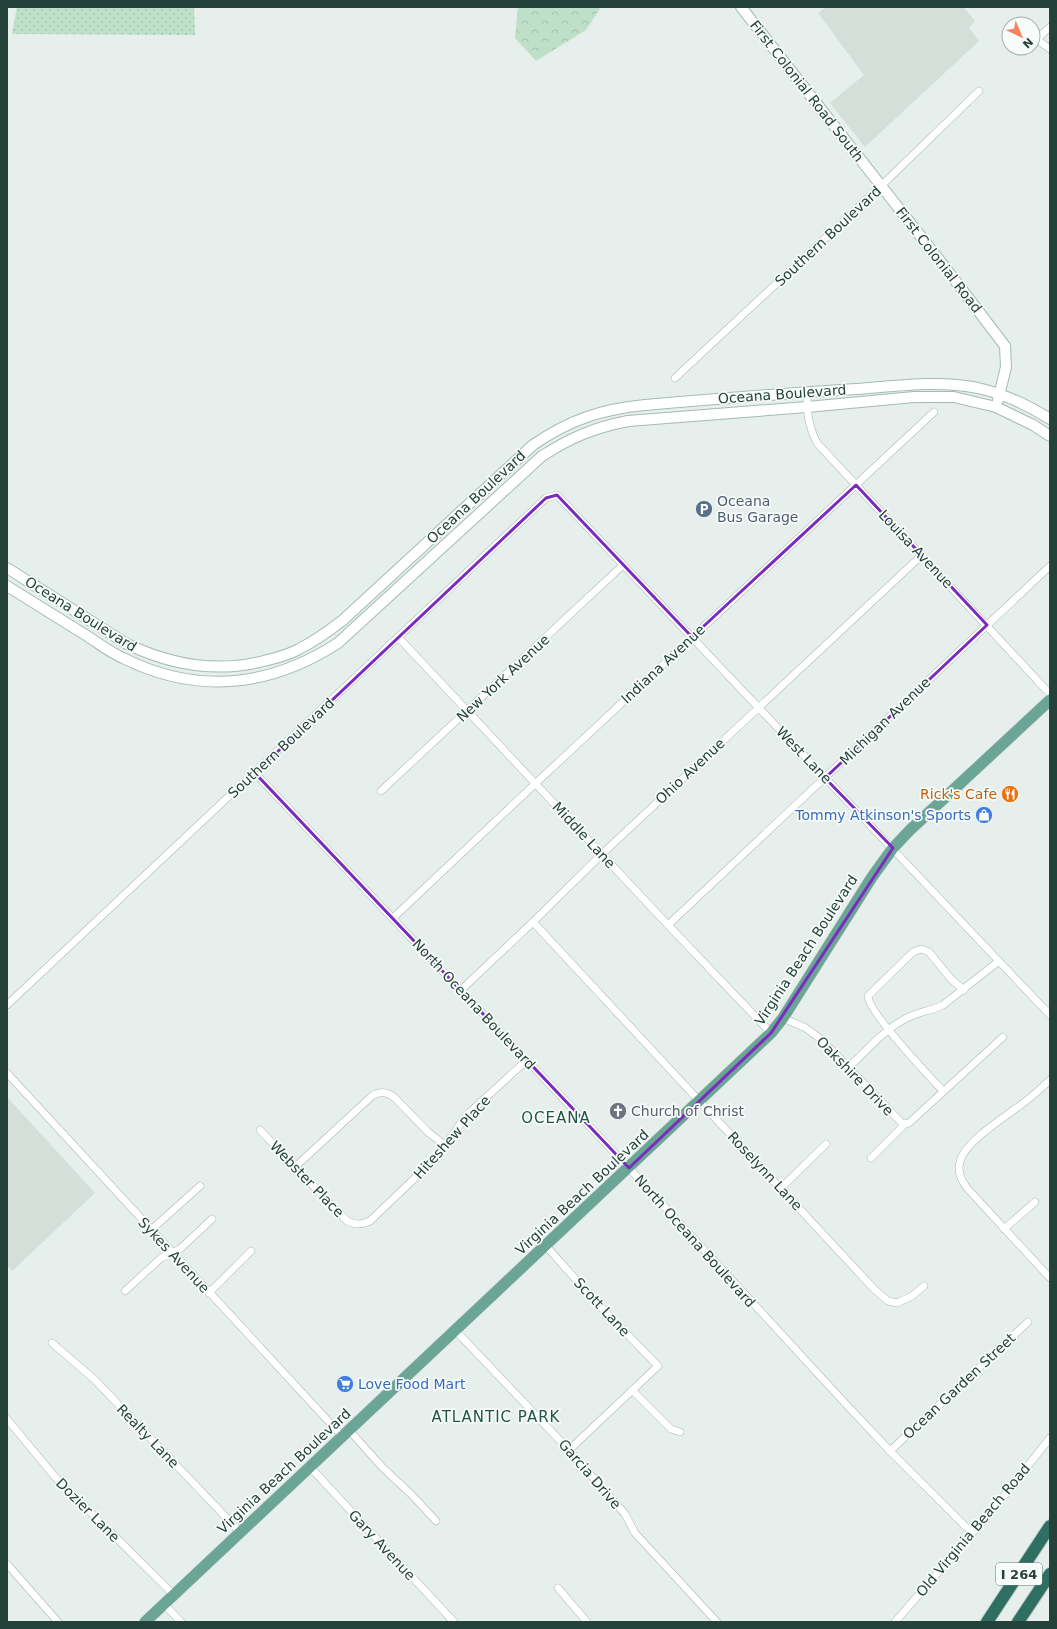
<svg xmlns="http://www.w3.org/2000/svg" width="1057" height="1629" font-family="'DejaVu Sans',sans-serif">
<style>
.built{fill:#d4dfda}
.grass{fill:url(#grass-dots)}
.forest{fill:url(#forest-crowns)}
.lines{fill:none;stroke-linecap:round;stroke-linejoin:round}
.street-casing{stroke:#a8b8b2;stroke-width:8}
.secondary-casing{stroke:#a4bbb3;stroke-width:12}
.primary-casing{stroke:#c2cac8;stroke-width:12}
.highway-casing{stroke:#c2cac8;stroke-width:14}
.street{stroke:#fff;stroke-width:7}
.secondary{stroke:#fff;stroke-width:10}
.primary{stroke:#6aa596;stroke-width:11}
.highway{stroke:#2f6f62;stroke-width:12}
.marked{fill:none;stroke:#7b2cbf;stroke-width:3;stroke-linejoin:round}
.labels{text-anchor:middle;stroke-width:3.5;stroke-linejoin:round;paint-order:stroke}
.shield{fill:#f7fbf9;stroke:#637a73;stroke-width:1}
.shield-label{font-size:13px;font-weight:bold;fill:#24423a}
.street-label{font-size:14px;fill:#24423a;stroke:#f7fbf9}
.service-label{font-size:14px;fill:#4e5e75;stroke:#f7fbf9;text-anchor:start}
.food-label{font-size:14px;fill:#c56008;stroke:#f7fbf9;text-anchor:end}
.shop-label{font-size:14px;fill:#366cbe;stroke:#f7fbf9;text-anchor:end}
.worship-label{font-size:14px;fill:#5b616d;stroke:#f7fbf9;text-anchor:start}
.neighbourhood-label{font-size:15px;letter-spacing:1px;fill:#1f5548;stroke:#f7fbf9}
</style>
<defs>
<pattern id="grass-dots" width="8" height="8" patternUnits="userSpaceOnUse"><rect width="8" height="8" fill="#bfe0c8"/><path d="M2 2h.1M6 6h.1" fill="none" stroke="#a4c1ad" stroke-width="1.8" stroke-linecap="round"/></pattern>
<pattern id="forest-crowns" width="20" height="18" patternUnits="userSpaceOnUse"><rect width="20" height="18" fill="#bfe0c8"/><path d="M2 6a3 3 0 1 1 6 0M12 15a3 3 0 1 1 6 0" fill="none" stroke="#a4c1ad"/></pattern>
</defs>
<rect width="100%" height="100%" fill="#e6efeb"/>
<g class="built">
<polygon points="826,7 963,7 975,21 969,28 979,41 865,147 830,103 864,75 818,13"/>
<polygon points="7,1097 95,1193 12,1271 7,1265"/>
</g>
<polygon class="grass" points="17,7 194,7 195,35 12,34"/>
<polygon class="forest" points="518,7 601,7 586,30 536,61 515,38"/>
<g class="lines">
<defs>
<g id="street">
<polyline points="1050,27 1039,37 1039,41 1050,49"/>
<polyline points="675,378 881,186 979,91"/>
<path d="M807 392C807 412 808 425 817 443L1050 694"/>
<polyline points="398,637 668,925 771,1033"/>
<polyline points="255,773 629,1168 843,1401 890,1451 972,1533"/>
<polyline points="381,791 623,565"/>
<polyline points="393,918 536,783 934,412"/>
<polyline points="533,922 874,1289 888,1301 897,1303 912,1296 924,1286"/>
<polyline points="668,925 1050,566"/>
<polyline points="461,990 533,922 602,854 922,555"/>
<polyline points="7,1005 546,498 557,495 1050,1015"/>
<polyline points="783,1018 806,1028 823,1041 893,1114 902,1123 905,1124"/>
<path d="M849 1067C866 1051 884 1030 905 1019 917 1012 931 1011 943 1005L999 961"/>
<polyline points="7,1073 343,1437"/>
<path d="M1050 1080C1041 1088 1032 1097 1022 1104 1005 1117 964 1142 960 1162 957 1172 961 1180 967 1188L1050 1278"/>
<path d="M943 1091C929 1076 868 1012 868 996L913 952 921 949 929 952 951 979 964 990"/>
<path d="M260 1130 347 1221C355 1225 361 1225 370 1221L439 1155 460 1124 470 1112 527 1060"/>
<polyline points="871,1158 905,1124 909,1123 1003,1037"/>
<path d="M295 1167 373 1095C381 1091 388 1092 395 1098L428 1132 446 1146"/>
<polyline points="781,1188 826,1144"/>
<polyline points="1004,1229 1035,1202"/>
<polyline points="151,1230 200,1186"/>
<polyline points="546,1246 596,1302 658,1366 569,1450"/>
<polyline points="125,1291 161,1258 180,1249 212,1219"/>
<polyline points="209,1293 251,1251"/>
<polyline points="456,1331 569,1450 625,1514 635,1533 717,1622"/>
<polyline points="52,1343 94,1379 241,1533"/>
<polyline points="632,1390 671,1429 680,1432"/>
<polyline points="7,1419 55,1477 174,1595"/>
<polyline points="349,1430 383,1468 412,1495 436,1521"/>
<polyline points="890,1451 1028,1322"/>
<polyline points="310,1467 454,1622"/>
<polyline points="7,1564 58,1622"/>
<polyline points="558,1588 587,1622"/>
<polyline points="164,1604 181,1622"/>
<polyline points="895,1622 1000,1501 1050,1438"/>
</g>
<g id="secondary">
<polyline points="741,7 944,266 1005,346 1006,367 998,400"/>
<path d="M7 568 127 644C171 665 217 673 264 661 276 658 289 655 299 649 315 641 329 631 343 620L533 445C569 420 602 409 645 405 716 399 786 393 857 389 897 386 938 380 978 388 1004 394 1028 405 1050 419"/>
<path d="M7 586C33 602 58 618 84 634 97 642 109 652 123 658 197 695 270 687 338 643L542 456C572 437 593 428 628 421L807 407 914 397H954L996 407 1033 425 1050 436"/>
</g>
<polyline id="primary" points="145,1622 771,1033 783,1018 872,877 893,848 910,830 1050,700"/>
<g id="highway">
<polyline points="987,1622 1050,1526"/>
<polyline points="1018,1622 1050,1574"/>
</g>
</defs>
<use href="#street" class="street-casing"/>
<use href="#secondary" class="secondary-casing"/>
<use href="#primary" class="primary-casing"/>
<use href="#highway" class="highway-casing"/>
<use href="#street" class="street"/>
<use href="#secondary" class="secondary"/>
<use href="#primary" class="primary"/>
<use href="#highway" class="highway"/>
</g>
<path class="marked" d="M856 485 987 625 825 778 893 848 771 1033 629 1168 255 773 546 498 557 495 692 637Z"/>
<defs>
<symbol id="parking-disc" viewBox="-11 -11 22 22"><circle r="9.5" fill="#5c6f8a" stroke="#f7fbf9"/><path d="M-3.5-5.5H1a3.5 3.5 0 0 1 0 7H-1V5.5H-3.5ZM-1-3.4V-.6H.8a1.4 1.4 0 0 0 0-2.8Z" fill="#fff"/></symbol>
<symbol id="restaurant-disc" viewBox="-11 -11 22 22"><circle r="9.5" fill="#e8710a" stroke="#f7fbf9"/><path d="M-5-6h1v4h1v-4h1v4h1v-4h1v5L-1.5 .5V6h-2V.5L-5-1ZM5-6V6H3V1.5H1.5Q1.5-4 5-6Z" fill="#fff"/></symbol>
<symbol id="shop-disc" viewBox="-11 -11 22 22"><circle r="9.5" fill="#3f7fe0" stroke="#f7fbf9"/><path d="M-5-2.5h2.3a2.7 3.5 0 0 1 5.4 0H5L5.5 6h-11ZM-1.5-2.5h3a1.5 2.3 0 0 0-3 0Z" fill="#fff"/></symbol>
<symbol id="church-disc" viewBox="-11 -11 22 22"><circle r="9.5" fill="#6b7280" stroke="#f7fbf9"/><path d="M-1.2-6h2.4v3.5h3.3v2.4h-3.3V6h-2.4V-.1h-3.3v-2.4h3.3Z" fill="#fff"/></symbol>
<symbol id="supermarket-disc" viewBox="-11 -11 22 22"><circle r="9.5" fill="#3f7fe0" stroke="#f7fbf9"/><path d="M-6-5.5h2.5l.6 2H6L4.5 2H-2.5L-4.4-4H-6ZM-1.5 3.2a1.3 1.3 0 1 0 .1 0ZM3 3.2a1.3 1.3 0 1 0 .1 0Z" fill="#fff"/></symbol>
</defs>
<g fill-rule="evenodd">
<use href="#parking-disc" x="694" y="499" width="20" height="20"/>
<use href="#restaurant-disc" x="1000" y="784" width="20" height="20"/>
<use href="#shop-disc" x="974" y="805" width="20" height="20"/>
<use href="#church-disc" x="608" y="1101" width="20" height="20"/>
<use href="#supermarket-disc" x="335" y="1374" width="20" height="20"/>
</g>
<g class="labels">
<rect class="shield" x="996" y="1563" width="46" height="22" rx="3"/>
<g class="shield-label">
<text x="1019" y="1579">I 264</text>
</g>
<g class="street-label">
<text transform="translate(807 91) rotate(52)" y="5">First Colonial Road South</text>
<text transform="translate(828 236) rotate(-43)" y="5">Southern Boulevard</text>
<text transform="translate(939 260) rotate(52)" y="5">First Colonial Road</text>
<text transform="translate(782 394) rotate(-4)" y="5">Oceana Boulevard</text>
<text transform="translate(476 497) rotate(-43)" y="5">Oceana Boulevard</text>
<text transform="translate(916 549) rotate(47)" y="5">Louisa Avenue</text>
<text transform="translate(81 614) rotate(32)" y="5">Oceana Boulevard</text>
<text transform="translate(663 664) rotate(-43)" y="5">Indiana Avenue</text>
<text transform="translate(503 678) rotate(-43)" y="5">New York Avenue</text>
<text transform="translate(885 721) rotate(-44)" y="5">Michigan Avenue</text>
<text transform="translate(281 748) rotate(-43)" y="5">Southern Boulevard</text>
<text transform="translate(804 755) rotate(46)" y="5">West Lane</text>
<text transform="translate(690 771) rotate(-43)" y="5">Ohio Avenue</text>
<text transform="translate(584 835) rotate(47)" y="5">Middle Lane</text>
<text transform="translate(806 950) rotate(-57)" y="5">Virginia Beach Boulevard</text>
<text transform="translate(474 1004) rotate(47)" y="5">North Oceana Boulevard</text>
<text transform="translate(855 1076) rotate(46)" y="5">Oakshire Drive</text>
<text transform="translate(452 1137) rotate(-48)" y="5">Hiteshew Place</text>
<text transform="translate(765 1171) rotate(47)" y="5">Roselynn Lane</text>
<text transform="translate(307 1179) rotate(46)" y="5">Webster Place</text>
<text transform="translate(582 1192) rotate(-43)" y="5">Virginia Beach Boulevard</text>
<text transform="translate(695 1241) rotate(48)" y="5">North Oceana Boulevard</text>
<text transform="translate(174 1255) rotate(47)" y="5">Sykes Avenue</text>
<text transform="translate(602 1307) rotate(47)" y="5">Scott Lane</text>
<text transform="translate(959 1386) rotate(-43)" y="5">Ocean Garden Street</text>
<text transform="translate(148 1436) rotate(46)" y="5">Realty Lane</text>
<text transform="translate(284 1471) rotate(-43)" y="5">Virginia Beach Boulevard</text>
<text transform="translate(590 1474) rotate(49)" y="5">Garcia Drive</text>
<text transform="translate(88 1510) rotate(45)" y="5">Dozier Lane</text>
<text transform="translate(973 1530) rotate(-50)" y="5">Old Virginia Beach Road</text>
<text transform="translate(382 1545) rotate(47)" y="5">Gary Avenue</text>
</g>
<g class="service-label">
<text x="717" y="506">Oceana<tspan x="717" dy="16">Bus Garage</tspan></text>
</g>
<g class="food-label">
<text x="997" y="799">Rick's Cafe</text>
</g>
<g class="shop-label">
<text x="971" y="820">Tommy Atkinson's Sports</text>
<text x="358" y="1389" text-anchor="start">Love Food Mart</text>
</g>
<g class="worship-label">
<text x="631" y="1116">Church of Christ</text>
</g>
<g class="neighbourhood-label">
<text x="556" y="1123">OCEANA</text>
<text x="496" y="1422">ATLANTIC PARK</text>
</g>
</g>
<rect width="1057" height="1629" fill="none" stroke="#24423a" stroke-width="16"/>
<g transform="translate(1021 36) rotate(136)"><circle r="19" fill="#f7fbf9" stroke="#a3b1ad"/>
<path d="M0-3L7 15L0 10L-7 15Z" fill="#f4845f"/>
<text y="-6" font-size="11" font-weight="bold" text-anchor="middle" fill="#24423a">N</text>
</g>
</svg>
